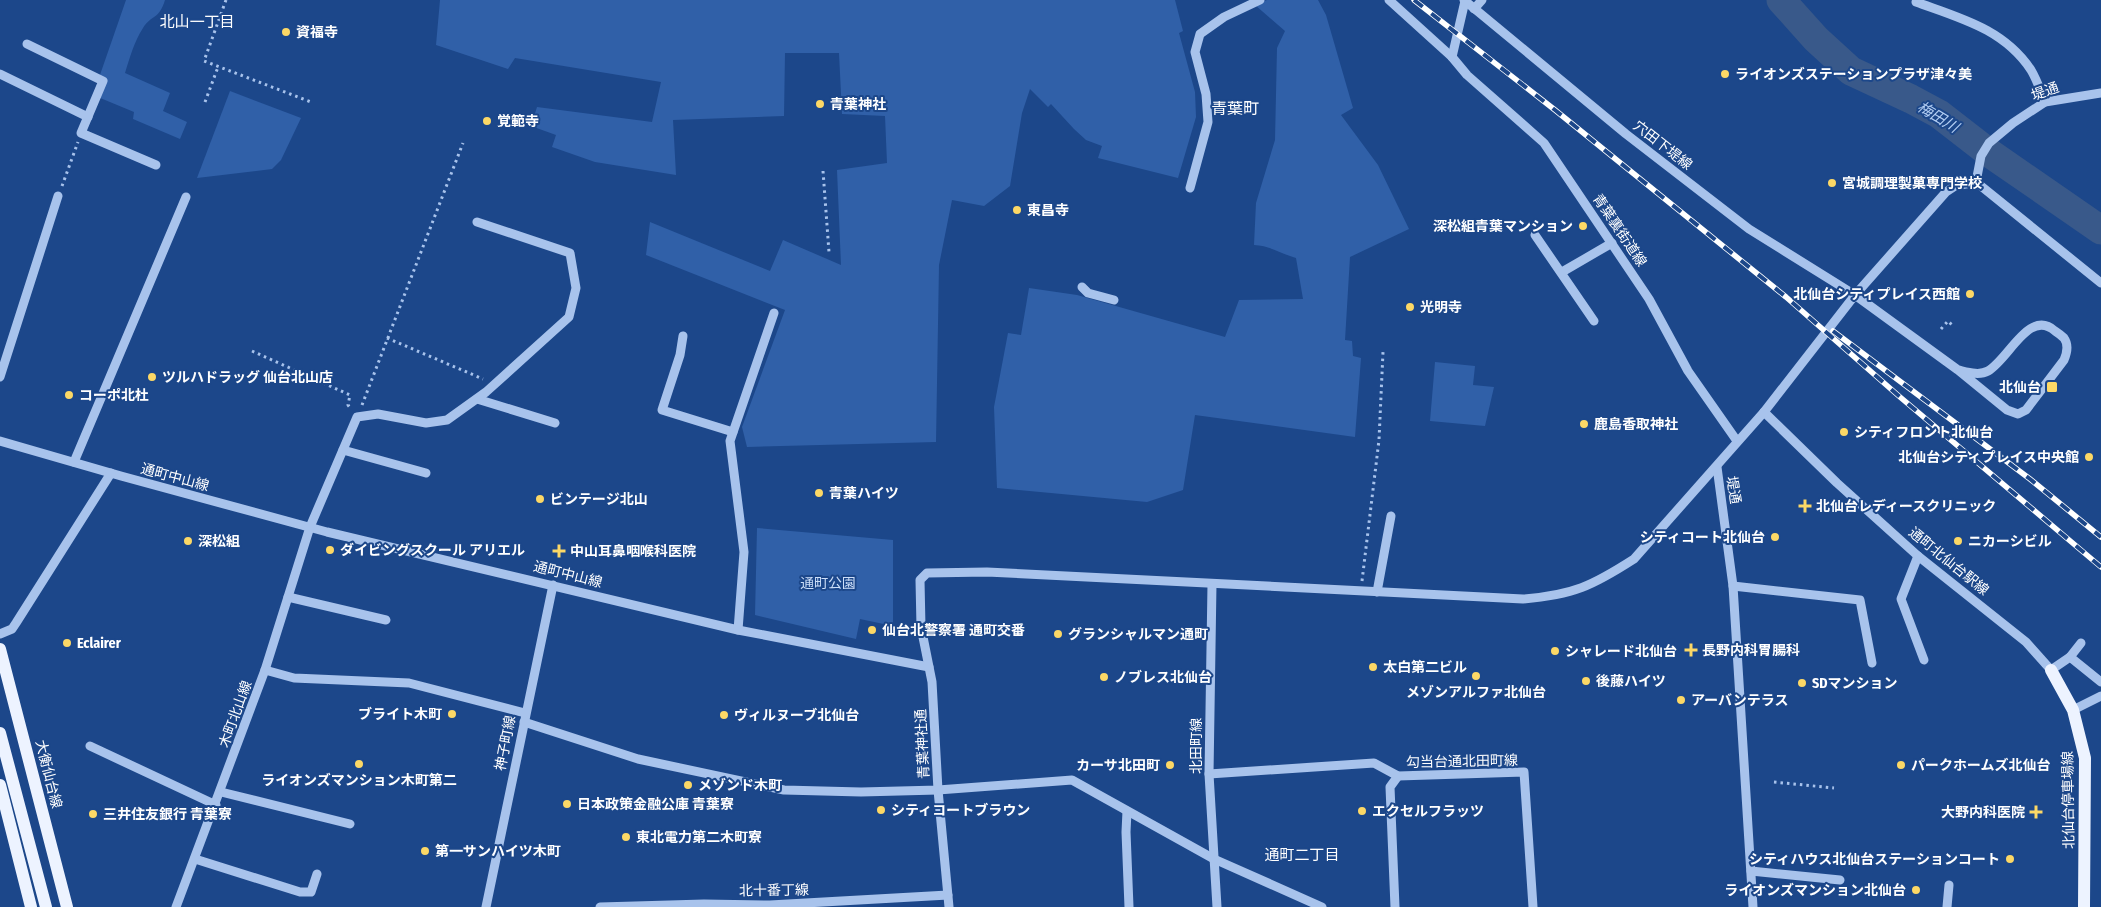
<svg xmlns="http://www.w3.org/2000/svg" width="2101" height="907" font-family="'Fira Sans Condensed','Noto Sans JP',sans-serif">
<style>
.green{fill:#3060a8}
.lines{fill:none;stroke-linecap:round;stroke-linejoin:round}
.river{stroke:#39598a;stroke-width:29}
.path{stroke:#a8c3ec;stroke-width:3;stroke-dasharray:2.5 4;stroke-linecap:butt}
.minor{stroke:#a8c3ec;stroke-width:9}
.major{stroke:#edf3ff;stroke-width:12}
.rail-casing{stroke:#fff;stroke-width:5.5}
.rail{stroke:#1c478a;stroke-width:4;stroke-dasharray:11;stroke-linecap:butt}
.poi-dot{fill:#fcd866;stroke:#1c478a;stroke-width:2}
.labels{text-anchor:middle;stroke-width:4;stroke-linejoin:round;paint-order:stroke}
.poi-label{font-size:14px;font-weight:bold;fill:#fff;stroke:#1c478a;text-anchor:start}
.street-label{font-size:14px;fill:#fff;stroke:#1c478a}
.park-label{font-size:14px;fill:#cddff9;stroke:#1c478a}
.neighbourhood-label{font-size:15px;fill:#fff;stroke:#1c478a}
.water-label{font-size:15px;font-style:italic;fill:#b3cef3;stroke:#1c478a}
.quarter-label{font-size:16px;fill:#fff;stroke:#1c478a}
</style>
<rect width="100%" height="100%" fill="#1c478a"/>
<g class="green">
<path d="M126 0H165C159 20 152 14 143 28 134 42 130 57 125 73L170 93 163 111 187 122 180 139 133 119 134 112 93 95Z"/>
<polygon points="440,0 1175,0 1183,31 1179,33 1195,92 1196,117 1178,178 1098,158 1102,146 1086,140 1074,129 1051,104 1048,107 1030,89 1022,113 1010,186 984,206 952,200 939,265 936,442 747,447 742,427 785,310 646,255 650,222 770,271 783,240 841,265 837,170 887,163 885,116 842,114 839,53 785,53 784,116 673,120 676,175 595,162 552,147 556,135 531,126 537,107 652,122 661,82 515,58 508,69 436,45"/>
<path d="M1267 0H1318L1326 15 1353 108 1341 115 1378 165 1409 229 1350 257 1345 340 1352 341 1353 356 1361 358 1355 437 1195 415 1183 490 1147 502 997 488 994 407 1008 333 1021 335 1029 288 1077 295 1225 337 1239 300 1303 299 1296 258C1279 253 1271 246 1254 245L1256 203 1275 140 1277 48 1285 31 1255 5Z"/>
<polygon points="230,91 301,118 281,160 272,169 197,178"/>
<polygon points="1435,362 1475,366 1473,385 1494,387 1485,426 1430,421"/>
<polygon points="757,528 893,540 893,626 860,619 856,639 755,615"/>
</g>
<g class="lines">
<polyline class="river" points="1781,0 1816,39 1851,71 1911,99 1939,114 1988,152 2101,230"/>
<g class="path">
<polyline points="226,0 204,61 311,102"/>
<polyline points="205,102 218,67"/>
<polyline points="823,171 829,252"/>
<polyline points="62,186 78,142"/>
<polyline points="1941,329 1948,321 1952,325"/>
<polyline points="387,338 483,379"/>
<polyline points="252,351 350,395 348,405 351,409"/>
<polyline points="362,405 463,143"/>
<polyline points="1362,581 1379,440 1383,352"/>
<polyline points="1774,782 1834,788"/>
</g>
<g class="minor">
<polyline points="1389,0 1452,57 1467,75 1544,143 1649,299 1688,371 1737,441"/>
<path d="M1464 0 1626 134 1749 229 1855 295 1958 370 2007 410 2018 414 2026 410 2064 360C2067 353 2069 345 2064 338 2062 336 2058 333 2055 331 2029 308 2009 359 1988 371 1979 376 1967 372 1958 370"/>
<path d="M1916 2C1960 18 2004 29 2031 70 2037 80 2041 92 2045 102"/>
<polyline points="1474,9 1482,0"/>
<polyline points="27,44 103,81 81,133 156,165"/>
<polyline points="1452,57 1465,1"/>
<polyline points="0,74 88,117"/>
<polyline points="1976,182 1981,156 1989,143 2013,123 2045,102 2101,93"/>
<polyline points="1976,182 2101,283"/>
<polyline points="1190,188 1208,122 1206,94 1195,52 1200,34 1224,17 1260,0"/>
<polyline points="1535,235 1594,321"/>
<polyline points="1562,272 1612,243"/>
<polyline points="1082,287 1088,293 1114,300"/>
<polyline points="683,336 680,355 662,410 733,432"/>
<polyline points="0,377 58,196"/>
<polyline points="477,399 555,423"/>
<polyline points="1764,412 1837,483 1918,556 2026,642 2051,670 2070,657 2101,682"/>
<polyline points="0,441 121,476 327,532 738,630 929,667"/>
<polyline points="343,450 426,473"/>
<polyline points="74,462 186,197"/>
<polyline points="1717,467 1733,586 1753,907"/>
<polyline points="1918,556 1901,599 1924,660"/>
<polyline points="1212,584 1209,774 1217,907"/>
<polyline points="1733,586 1860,600 1872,663"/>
<polyline points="1377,592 1391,516"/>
<polyline points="288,597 386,620"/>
<polyline points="738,630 744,552 730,441 774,313"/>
<polyline points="0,634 12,629 16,623 111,473"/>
<polyline points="2070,657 2081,643"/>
<polyline points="265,670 294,678 409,683 525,713"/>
<polyline points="2073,710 2101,696"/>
<polyline points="524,722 638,759 784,790 861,792 938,790 1072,780 1214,859 1322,907"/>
<polyline points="90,746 216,805"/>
<polyline points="1209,774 1374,763 1398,776 1524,772 1533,907"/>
<polyline points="221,792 350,824"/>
<polyline points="1127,811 1126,832 1129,907"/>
<polyline points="195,859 300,892 311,892 317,874"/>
<polyline points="1751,871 1840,880"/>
<polyline points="176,907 265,670 310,527 357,417 378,414 426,423 447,420 486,392 569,317 576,288 570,253 477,222"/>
<polyline points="486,907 553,585"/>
<polyline points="600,907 704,904 770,905 948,895"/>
<path d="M949 907 938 790 932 682 921 627 920 580 927 573 987 572 1523 599C1573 595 1592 586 1634 559L1764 412 1855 295 1946 192 1955 186 1976 182"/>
<polyline points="1395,907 1390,787 1398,776"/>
<polyline points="1947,907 1949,885"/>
</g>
<g class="major">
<polyline points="0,649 67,907"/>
<polyline points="2051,670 2073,710 2085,758 2084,907"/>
<polyline points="0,733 46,907"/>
<polyline points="0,785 31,907"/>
</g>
<defs>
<g id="rail">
<polyline points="1414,0 1555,110 1786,297 1900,397 2101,567"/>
<polyline points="1833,331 2030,479 2101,537"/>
</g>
</defs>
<use href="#rail" class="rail-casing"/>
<use href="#rail" class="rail"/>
</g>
<g class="poi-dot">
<circle cx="286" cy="32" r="5"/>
<circle cx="1725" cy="74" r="5"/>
<circle cx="820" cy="104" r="5"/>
<circle cx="487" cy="121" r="5"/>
<circle cx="1832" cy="183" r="5"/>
<circle cx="1017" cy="210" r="5"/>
<circle cx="1583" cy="226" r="5"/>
<circle cx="1970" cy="294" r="5"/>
<circle cx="1410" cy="307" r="5"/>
<circle cx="152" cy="377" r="5"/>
<rect x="2046" y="381" width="12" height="12" rx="2.5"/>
<circle cx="69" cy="395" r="5"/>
<circle cx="1584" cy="424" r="5"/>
<circle cx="1844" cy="432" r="5"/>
<circle cx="2089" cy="457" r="5"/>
<circle cx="819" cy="493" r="5"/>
<circle cx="540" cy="499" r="5"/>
<path d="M1802.5 498.5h5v5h5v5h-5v5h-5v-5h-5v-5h5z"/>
<circle cx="1775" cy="537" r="5"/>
<circle cx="188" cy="541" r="5"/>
<circle cx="1958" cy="541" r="5"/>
<circle cx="330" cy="550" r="5"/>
<path d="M556.5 543.5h5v5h5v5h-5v5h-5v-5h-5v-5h5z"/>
<circle cx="872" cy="630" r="5"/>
<circle cx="1058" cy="634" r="5"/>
<circle cx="67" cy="643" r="5"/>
<path d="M1688.5 642.5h5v5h5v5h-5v5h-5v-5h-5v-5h5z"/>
<circle cx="1555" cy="651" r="5"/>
<circle cx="1373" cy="667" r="5"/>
<circle cx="1476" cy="676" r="5"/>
<circle cx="1104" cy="677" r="5"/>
<circle cx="1586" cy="681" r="5"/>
<circle cx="1802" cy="683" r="5"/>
<circle cx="1681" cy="700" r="5"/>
<circle cx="452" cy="714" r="5"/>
<circle cx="724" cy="715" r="5"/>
<circle cx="359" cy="764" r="5"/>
<circle cx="1170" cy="765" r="5"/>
<circle cx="1901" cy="765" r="5"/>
<circle cx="688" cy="785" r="5"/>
<circle cx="567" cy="804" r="5"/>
<circle cx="881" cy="810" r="5"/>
<circle cx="1362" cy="811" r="5"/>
<path d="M2033.5 804.5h5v5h5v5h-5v5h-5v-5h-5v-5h5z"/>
<circle cx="93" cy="814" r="5"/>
<circle cx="626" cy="837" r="5"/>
<circle cx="425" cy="851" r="5"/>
<circle cx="2010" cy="859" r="5"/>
<circle cx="1916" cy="890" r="5"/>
</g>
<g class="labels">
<g class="poi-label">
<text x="296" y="37">資福寺</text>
<text x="1735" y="79">ライオンズステーションプラザ津々美</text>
<text x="830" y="109">青葉神社</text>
<text x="497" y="126">覚範寺</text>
<text x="1842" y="188">宮城調理製菓専門学校</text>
<text x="1027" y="215">東昌寺</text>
<text x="1573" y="231" text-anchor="end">深松組青葉マンション</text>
<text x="1960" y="299" text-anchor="end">北仙台シティプレイス西館</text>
<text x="1420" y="312">光明寺</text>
<text x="162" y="382">ツルハドラッグ 仙台北山店</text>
<text x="2041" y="392" text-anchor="end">北仙台</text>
<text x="79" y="400">コーポ北杜</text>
<text x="1594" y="429">鹿島香取神社</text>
<text x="1854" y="437">シティフロント北仙台</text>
<text x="2079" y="462" text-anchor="end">北仙台シティプレイス中央館</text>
<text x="829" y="498">青葉ハイツ</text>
<text x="550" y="504">ビンテージ北山</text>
<text x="1816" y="511">北仙台レディースクリニック</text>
<text x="1765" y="542" text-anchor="end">シティコート北仙台</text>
<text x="198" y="546">深松組</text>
<text x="1968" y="546">ニカーシビル</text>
<text x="340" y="555">ダイビングスクール アリエル</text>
<text x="570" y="556">中山耳鼻咽喉科医院</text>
<text x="882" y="635">仙台北警察署 通町交番</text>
<text x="1068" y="639">グランシャルマン通町</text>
<text x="77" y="648">Eclairer</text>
<text x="1702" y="655">長野内科胃腸科</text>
<text x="1565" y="656">シャレード北仙台</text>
<text x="1383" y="672">太白第二ビル</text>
<text x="1114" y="682">ノブレス北仙台</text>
<text x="1596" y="686">後藤ハイツ</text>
<text x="1812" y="688">SDマンション</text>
<text x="1476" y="697" text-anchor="middle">メゾンアルファ北仙台</text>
<text x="1691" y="705">アーバンテラス</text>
<text x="442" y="719" text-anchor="end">ブライト木町</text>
<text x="734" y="720">ヴィルヌーブ北仙台</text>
<text x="1160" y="770" text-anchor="end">カーサ北田町</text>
<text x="1911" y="770">パークホームズ北仙台</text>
<text x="359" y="785" text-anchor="middle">ライオンズマンション木町第二</text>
<text x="698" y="790">メゾンド木町</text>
<text x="577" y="809">日本政策金融公庫 青葉寮</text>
<text x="891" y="815">シティコートブラウン</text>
<text x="1372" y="816">エクセルフラッツ</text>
<text x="2025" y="817" text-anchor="end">大野内科医院</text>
<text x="103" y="819">三井住友銀行 青葉寮</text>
<text x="636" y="842">東北電力第二木町寮</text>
<text x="435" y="856">第一サンハイツ木町</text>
<text x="2000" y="864" text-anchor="end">シティハウス北仙台ステーションコート</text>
<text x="1906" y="895" text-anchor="end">ライオンズマンション北仙台</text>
</g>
<g class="street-label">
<text transform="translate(2045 91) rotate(-20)" y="5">堤通</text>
<text transform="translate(1663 145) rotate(38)" y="5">穴田下堤線</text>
<text transform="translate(1620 230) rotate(56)" y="5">青葉裏街道線</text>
<text transform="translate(175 477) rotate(15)" y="5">通町中山線</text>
<text transform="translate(1734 490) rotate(81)" y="5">堤通</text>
<text transform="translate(1949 561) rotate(39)" y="5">通町北仙台駅線</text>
<text transform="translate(568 574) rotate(14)" y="5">通町中山線</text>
<text transform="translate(235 714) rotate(-70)" y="5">木町北山線</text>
<text transform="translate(505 743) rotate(-79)" y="5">神子町線</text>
<text transform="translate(922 744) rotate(-93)" y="5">青葉神社通</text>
<text transform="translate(1196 746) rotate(-90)" y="5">北田町線</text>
<text transform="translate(1462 761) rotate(-1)" y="5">勾当台通北田町線</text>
<text transform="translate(49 774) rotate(76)" y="5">大衡仙台線</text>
<text transform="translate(2068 800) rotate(-91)" y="5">北仙台停車場線</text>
<text transform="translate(774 890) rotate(-1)" y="5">北十番丁線</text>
</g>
<g class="park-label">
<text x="828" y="588">通町公園</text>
</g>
<g class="neighbourhood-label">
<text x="197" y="27">北山一丁目</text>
<text x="1302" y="860">通町二丁目</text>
</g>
<g class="water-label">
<text transform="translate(1938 117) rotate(31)" y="5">梅田川</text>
</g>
<g class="quarter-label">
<text x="1235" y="114">青葉町</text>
</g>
</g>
</svg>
